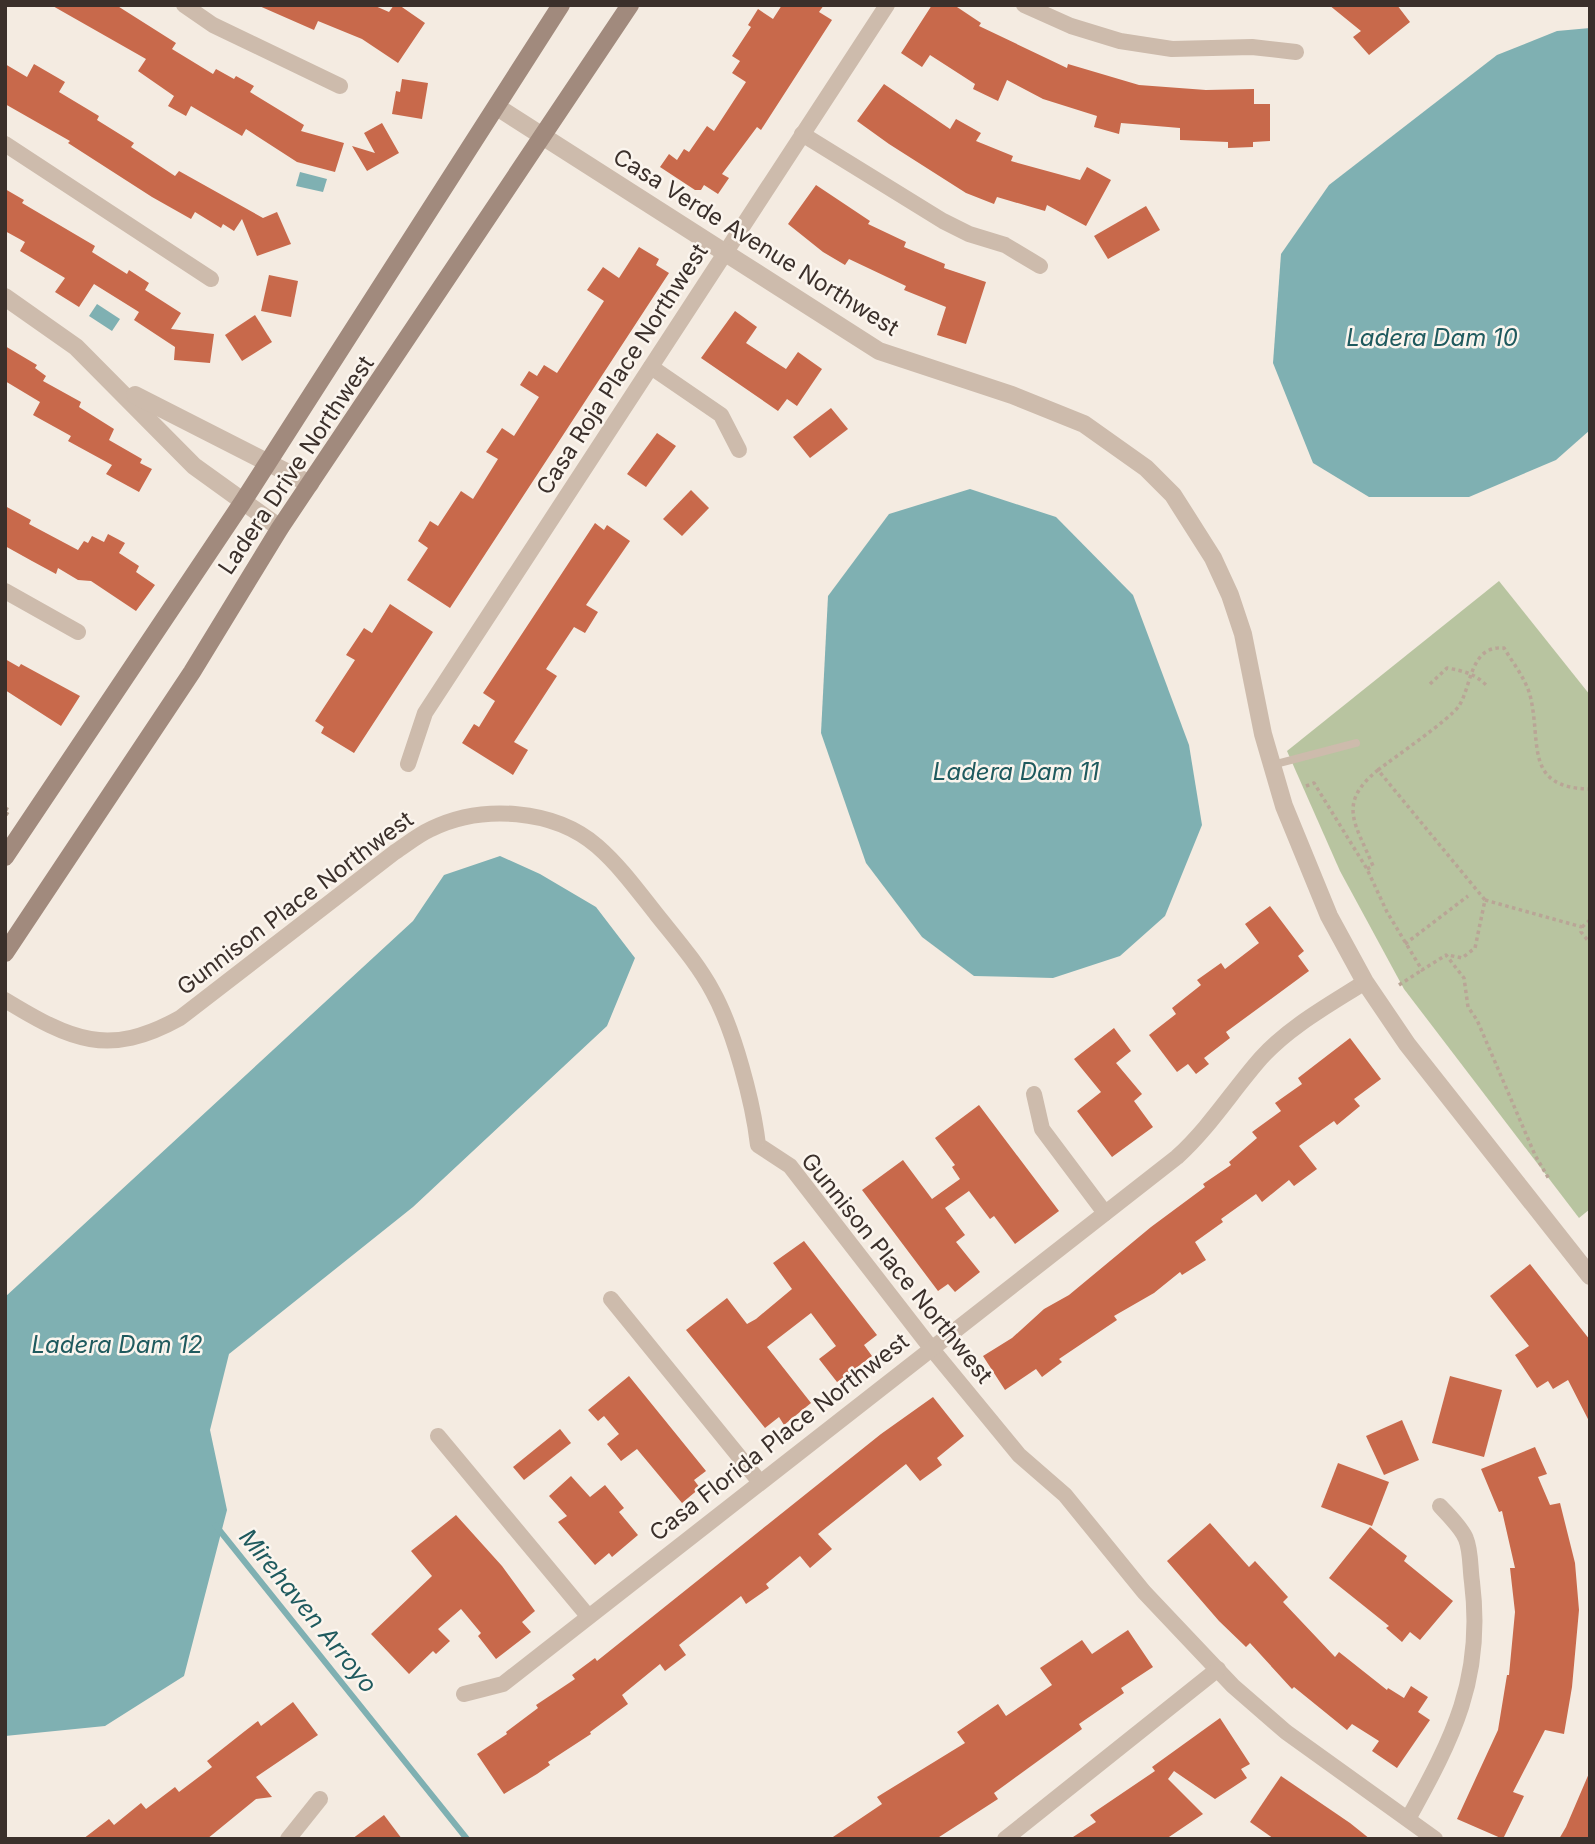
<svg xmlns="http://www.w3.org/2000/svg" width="1595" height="1844" font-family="Inter,sans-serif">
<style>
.green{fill:#b8c4a0}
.water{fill:#7fb0b2}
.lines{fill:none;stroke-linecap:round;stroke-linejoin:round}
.stream{stroke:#7fb0b2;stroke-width:6}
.building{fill:#c8694b}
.path{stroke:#b9a596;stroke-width:3.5;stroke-dasharray:3.5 3.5;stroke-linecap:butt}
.service{stroke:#cdbbac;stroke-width:8}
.minor{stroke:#cdbbac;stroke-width:16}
.tertiary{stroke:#cdbbac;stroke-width:18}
.secondary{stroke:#a18a7d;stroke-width:18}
.labels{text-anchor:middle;stroke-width:5;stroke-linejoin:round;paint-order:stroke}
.street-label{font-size:23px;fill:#3b302b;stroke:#fbf5ee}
.water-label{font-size:24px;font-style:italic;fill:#1f5a5e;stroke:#fbf5ee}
</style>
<rect width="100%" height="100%" fill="#f4ebe1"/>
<polygon class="green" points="1499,581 1590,695 1590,1209 1579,1218 1404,989 1340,871 1287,751"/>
<g class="water">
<polygon points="1590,28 1590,430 1556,460 1469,497 1369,497 1313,463 1273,363 1281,254 1329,185 1497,55 1557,31"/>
<polygon points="300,172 327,179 323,192 296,186"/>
<polygon points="97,304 120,319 112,331 89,316"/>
<polygon points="970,489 1056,517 1133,595 1189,745 1202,825 1165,916 1120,956 1053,978 974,976 922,937 866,863 821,733 828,596 889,514"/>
<polygon points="500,856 540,874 596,907 635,958 607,1026 413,1207 229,1354 210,1430 227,1510 184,1676 105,1726 5,1736 5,1297 413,921 444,875"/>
</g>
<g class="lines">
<polyline class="stream" points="216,1526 467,1839"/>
</g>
<g class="building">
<polygon points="51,5 116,5 176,43 172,49 213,74 216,69 234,79 236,76 254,86 250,92 304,125 301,131 344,143 335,172 297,162 246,129 242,136 191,106 186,116 168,106 174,96 138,71 146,59"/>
<polygon points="257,5 373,5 389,12 394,5 399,5 425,23 398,63 362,39 318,21 314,30"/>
<polygon points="782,5 824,5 819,12 832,20 761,130 757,127 722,174 729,178 718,194 704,185 701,190 695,190 660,167 669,154 677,160 684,149 689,152 707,126 714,131 746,82 732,73 740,61 732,56 751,27 748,25 758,9 773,19"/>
<polygon points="932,5 954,5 981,23 979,26 1067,68 1068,64 1139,85 1206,90 1254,89 1254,104 1270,104 1270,141 1253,142 1253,147 1228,148 1228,142 1180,140 1180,128 1121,123 1119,134 1094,127 1097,116 1043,99 1007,80 998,101 973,89 975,84 930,55 922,67 901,53"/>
<polygon points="1329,5 1397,5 1410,22 1369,55 1353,37 1361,31"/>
<polygon points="5,64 27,77 34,64 65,82 59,92 99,116 97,120 134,143 131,147 175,176 179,171 263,218 277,212 291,244 257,256 242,219 234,231 223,224 221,228 195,212 191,219 152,197 68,143 70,141 5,104"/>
<polygon points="402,79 428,83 422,119 392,114 396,91 400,92"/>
<polygon points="884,84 950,129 956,119 981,133 976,141 1013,156 1011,161 1080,180 1087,167 1111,180 1086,226 1047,205 1045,211 997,197 994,204 966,193 889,144 857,121"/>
<polygon points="382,123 399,153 367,171 352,146 375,153 364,133"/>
<polygon points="816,185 870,221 868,224 906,242 904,247 945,264 944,268 986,282 966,344 937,335 946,307 904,290 906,286 849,259 845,265 823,252 788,224"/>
<polygon points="5,189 24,200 22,203 95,246 92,252 127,274 129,270 149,283 145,290 181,313 171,329 214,334 210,363 174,360 175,347 134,320 139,312 94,284 79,307 55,292 65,278 20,251 25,242 5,231"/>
<polygon points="1146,206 1160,230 1108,259 1094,236"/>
<polygon points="639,247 659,259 656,265 669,273 450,608 407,580 428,548 418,541 430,521 438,526 461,491 473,499 498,459 486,452 502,428 514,436 539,397 520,385 529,371 537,376 544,365 557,373 604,301 587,290 603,267 619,278"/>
<polygon points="269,275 298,281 291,317 261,311"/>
<polygon points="735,311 757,327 746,343 786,369 798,352 822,369 797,406 787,399 778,411 701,358"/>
<polygon points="255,315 272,342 242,361 225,335"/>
<polygon points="5,346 37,365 35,368 46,376 43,381 81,402 79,407 114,429 109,440 142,459 140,463 152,469 139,492 106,474 112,465 68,441 71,436 33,415 40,402 5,381"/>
<polygon points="831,408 848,429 810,458 793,437"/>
<polygon points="657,433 676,446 646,487 627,474"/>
<polygon points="691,490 709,508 682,536 663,519"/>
<polygon points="5,506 31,520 29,524 78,550 84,541 88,543 92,536 104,542 108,534 125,543 119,553 139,566 136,572 155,585 136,611 91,581 78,580 58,568 56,574 32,561 5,546"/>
<polygon points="595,523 604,530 607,525 630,541 586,605 598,612 585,633 574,627 546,669 557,676 514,742 528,750 513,775 462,743 474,724 479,727 495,701 483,693"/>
<polygon points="390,604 433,632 354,753 321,733 324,727 315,721 355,660 346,655 364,628 372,633"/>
<polygon points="5,659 19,667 21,664 80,696 61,726 5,690"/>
<polygon points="1270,906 1304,951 1298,956 1309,971 1226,1032 1230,1038 1204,1058 1209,1064 1196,1074 1188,1064 1177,1072 1149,1035 1176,1014 1172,1008 1201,985 1197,980 1221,963 1225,969 1259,943 1245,924"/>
<polygon points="1114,1028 1131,1051 1116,1063 1142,1094 1134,1101 1153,1127 1112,1157 1077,1111 1101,1092 1074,1059"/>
<polygon points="1350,1038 1381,1079 1354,1099 1360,1106 1337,1125 1334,1121 1299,1146 1317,1169 1294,1186 1289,1180 1262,1202 1256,1194 1221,1219 1223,1222 1195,1242 1206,1260 1182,1275 1180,1272 1154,1293 1114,1316 1117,1320 1059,1359 1062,1362 1042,1377 1036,1369 1005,1390 983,1356 1012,1338 1044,1309 1069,1295 1151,1227 1205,1187 1203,1184 1231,1165 1229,1162 1257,1138 1252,1132 1281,1111 1275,1103 1302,1084 1298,1078"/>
<polygon points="979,1105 1059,1211 1015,1244 994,1216 990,1219 969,1191 945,1208 965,1235 956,1242 980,1272 955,1292 948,1284 938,1291 862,1190 903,1160 932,1199 960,1179 952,1167 955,1165 935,1138"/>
<polygon points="804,1241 877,1335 864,1345 872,1356 837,1382 819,1359 836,1346 811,1313 767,1347 811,1403 784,1425 779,1417 765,1428 686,1330 727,1298 747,1324 756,1319 792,1289 773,1263"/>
<polygon points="1530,1264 1590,1340 1590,1423 1568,1380 1553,1389 1548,1381 1537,1388 1515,1355 1529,1346 1490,1296"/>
<polygon points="629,1376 706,1471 694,1480 700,1488 682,1503 637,1449 621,1461 607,1444 619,1434 604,1416 598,1421 588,1410"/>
<polygon points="1450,1376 1502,1390 1484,1457 1432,1443"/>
<polygon points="933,1397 964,1436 937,1458 942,1465 920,1481 906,1464 818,1534 832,1549 810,1568 800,1556 766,1584 769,1588 746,1604 741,1596 679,1645 686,1655 665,1671 660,1664 622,1695 628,1704 590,1732 591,1734 548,1762 550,1765 537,1774 504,1794 477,1754 507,1734 506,1732 538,1708 536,1705 575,1679 572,1675 595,1658 597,1661 881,1434"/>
<polygon points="1402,1420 1419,1460 1384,1475 1366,1436"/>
<polygon points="560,1429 571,1443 524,1480 513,1467"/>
<polygon points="1535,1447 1547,1474 1538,1477 1550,1505 1560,1503 1575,1563 1579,1610 1572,1687 1564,1734 1545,1730 1513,1792 1524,1796 1503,1839 1457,1819 1498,1730 1507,1675 1509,1675 1515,1612 1510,1568 1515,1568 1502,1511 1499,1512 1481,1469"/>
<polygon points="1338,1463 1389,1482 1372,1526 1321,1507"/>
<polygon points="571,1476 590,1497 605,1485 624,1508 619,1512 638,1535 612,1557 609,1553 595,1565 558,1522 567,1516 549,1496"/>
<polygon points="456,1515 502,1566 535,1611 522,1622 531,1632 496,1659 478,1636 481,1633 461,1609 438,1629 450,1641 436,1654 433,1651 409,1674 371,1634 432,1576 411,1551"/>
<polygon points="1210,1523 1249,1567 1255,1561 1288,1597 1283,1602 1335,1657 1339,1652 1387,1690 1388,1688 1404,1698 1411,1686 1428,1697 1418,1712 1430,1720 1397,1768 1372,1751 1379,1741 1352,1724 1347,1730 1294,1687 1292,1689 1250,1643 1246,1647 1219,1621 1167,1561"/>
<polygon points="1370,1527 1407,1556 1404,1561 1453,1601 1420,1640 1410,1632 1402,1642 1386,1628 1389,1626 1329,1578"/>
<polygon points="1128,1630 1153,1667 1121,1688 1124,1693 1079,1724 1082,1729 994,1793 998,1799 936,1839 830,1839 882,1804 877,1797 965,1743 957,1732 998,1704 1006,1716 1052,1685 1040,1668 1082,1640 1092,1654"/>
<polygon points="293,1702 318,1735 256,1777 272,1797 256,1799 207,1839 83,1839 109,1819 114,1825 141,1803 146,1809 175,1787 179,1792 212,1767 207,1761 245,1731 258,1721 261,1726"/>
<polygon points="1220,1718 1250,1764 1241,1769 1247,1778 1215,1799 1174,1771 1168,1779 1203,1814 1166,1839 1070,1839 1096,1822 1090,1815 1155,1771 1152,1767"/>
<polygon points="1590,1771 1590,1839 1559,1839 1566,1827"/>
<polygon points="1281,1776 1350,1823 1370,1839 1274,1839 1250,1822"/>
<polygon points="384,1815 402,1839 352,1839"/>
</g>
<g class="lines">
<g class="path">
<path d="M1430 684 1447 668C1464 671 1476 674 1488 687"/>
<path d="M1378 770C1395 757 1450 719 1459 706 1472 685 1470 645 1504 648 1513 663 1525 678 1530 695 1542 743 1523 788 1590 789"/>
<polyline points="1306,786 1314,783 1367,869 1387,912 1422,970 1446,955 1464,978 1468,1007 1477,1020 1535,1155 1549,1179"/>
<polyline points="5,808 9,810 5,817"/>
<path d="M1367 869 1373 866C1356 824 1336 804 1378 770L1485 900 1475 948 1462 958 1448 955"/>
<polyline points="1485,900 1582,927 1581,932 1590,943"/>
<polyline points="1582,927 1590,920"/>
<polyline points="1405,944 1468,896"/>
<polyline points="1399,985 1422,970"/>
</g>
<polyline class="service" points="1272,765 1356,743"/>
<g class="minor">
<polyline points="184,5 213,25 340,86"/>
<polyline points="1024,5 1071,26 1120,41 1172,49 1252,47 1296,52"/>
<polyline points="802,134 943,221 969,234 1005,245 1040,266"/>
<polyline points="5,144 211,279"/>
<polyline points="651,367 721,415 739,450"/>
<polyline points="5,591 78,632"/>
<polyline points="408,764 425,713 887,5"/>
<path d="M5 1000C71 1040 108 1058 180 1018L395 852C407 844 418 835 431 829 482 804 554 809 597 846 620 866 638 891 657 915 677 940 698 964 713 992 734 1030 753 1102 758 1145L790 1166 931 1348 1019 1455 1065 1495 1144 1592 1233 1686 1286 1732 1435 1839"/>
<polyline points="1034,1094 1042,1129 1105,1213"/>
<polyline points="611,1299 759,1481"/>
<polyline points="438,1436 588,1616"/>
<path d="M464 1694 503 1684 1177 1157C1210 1127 1232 1091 1261 1058 1290 1026 1329 1005 1365 982"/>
<path d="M1408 1819C1453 1738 1484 1678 1472 1582 1470 1569 1471 1551 1466 1539 1462 1528 1448 1515 1440 1506"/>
<polyline points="288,1839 320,1799"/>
<polyline points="1005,1839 1218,1669"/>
</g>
<g class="tertiary">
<polyline points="497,107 879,351 1012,395 1084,424 1146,468 1173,495 1213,558 1230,595 1243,634 1263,734 1284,806 1329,916 1365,982 1407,1044 1590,1276"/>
<polyline points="5,297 76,347 194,466 280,528"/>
<polyline points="135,395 310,484"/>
</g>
<g class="secondary">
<polyline points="5,857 242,503 561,5"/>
<polyline points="5,953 192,672 280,528 630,5"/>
</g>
</g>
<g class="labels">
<g class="street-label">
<text transform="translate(756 242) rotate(32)" y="8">Casa Verde Avenue Northwest</text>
<text transform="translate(622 369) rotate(-57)" y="8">Casa Roja Place Northwest</text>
<text transform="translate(296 465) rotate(-56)" y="8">Ladera Drive Northwest</text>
<text transform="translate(295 903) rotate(-37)" y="8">Gunnison Place Northwest</text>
<text transform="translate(897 1268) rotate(51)" y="8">Gunnison Place Northwest</text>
<text transform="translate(779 1437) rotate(-38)" y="8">Casa Florida Place Northwest</text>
</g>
<g class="water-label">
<text x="1432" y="346">Ladera Dam 10</text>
<text x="1016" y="780">Ladera Dam 11</text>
<text x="117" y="1353">Ladera Dam 12</text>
<text transform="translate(308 1611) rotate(51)" y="8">Mirehaven Arroyo</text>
</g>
</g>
<rect width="1595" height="1844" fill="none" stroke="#3b302b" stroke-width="14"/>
</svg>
